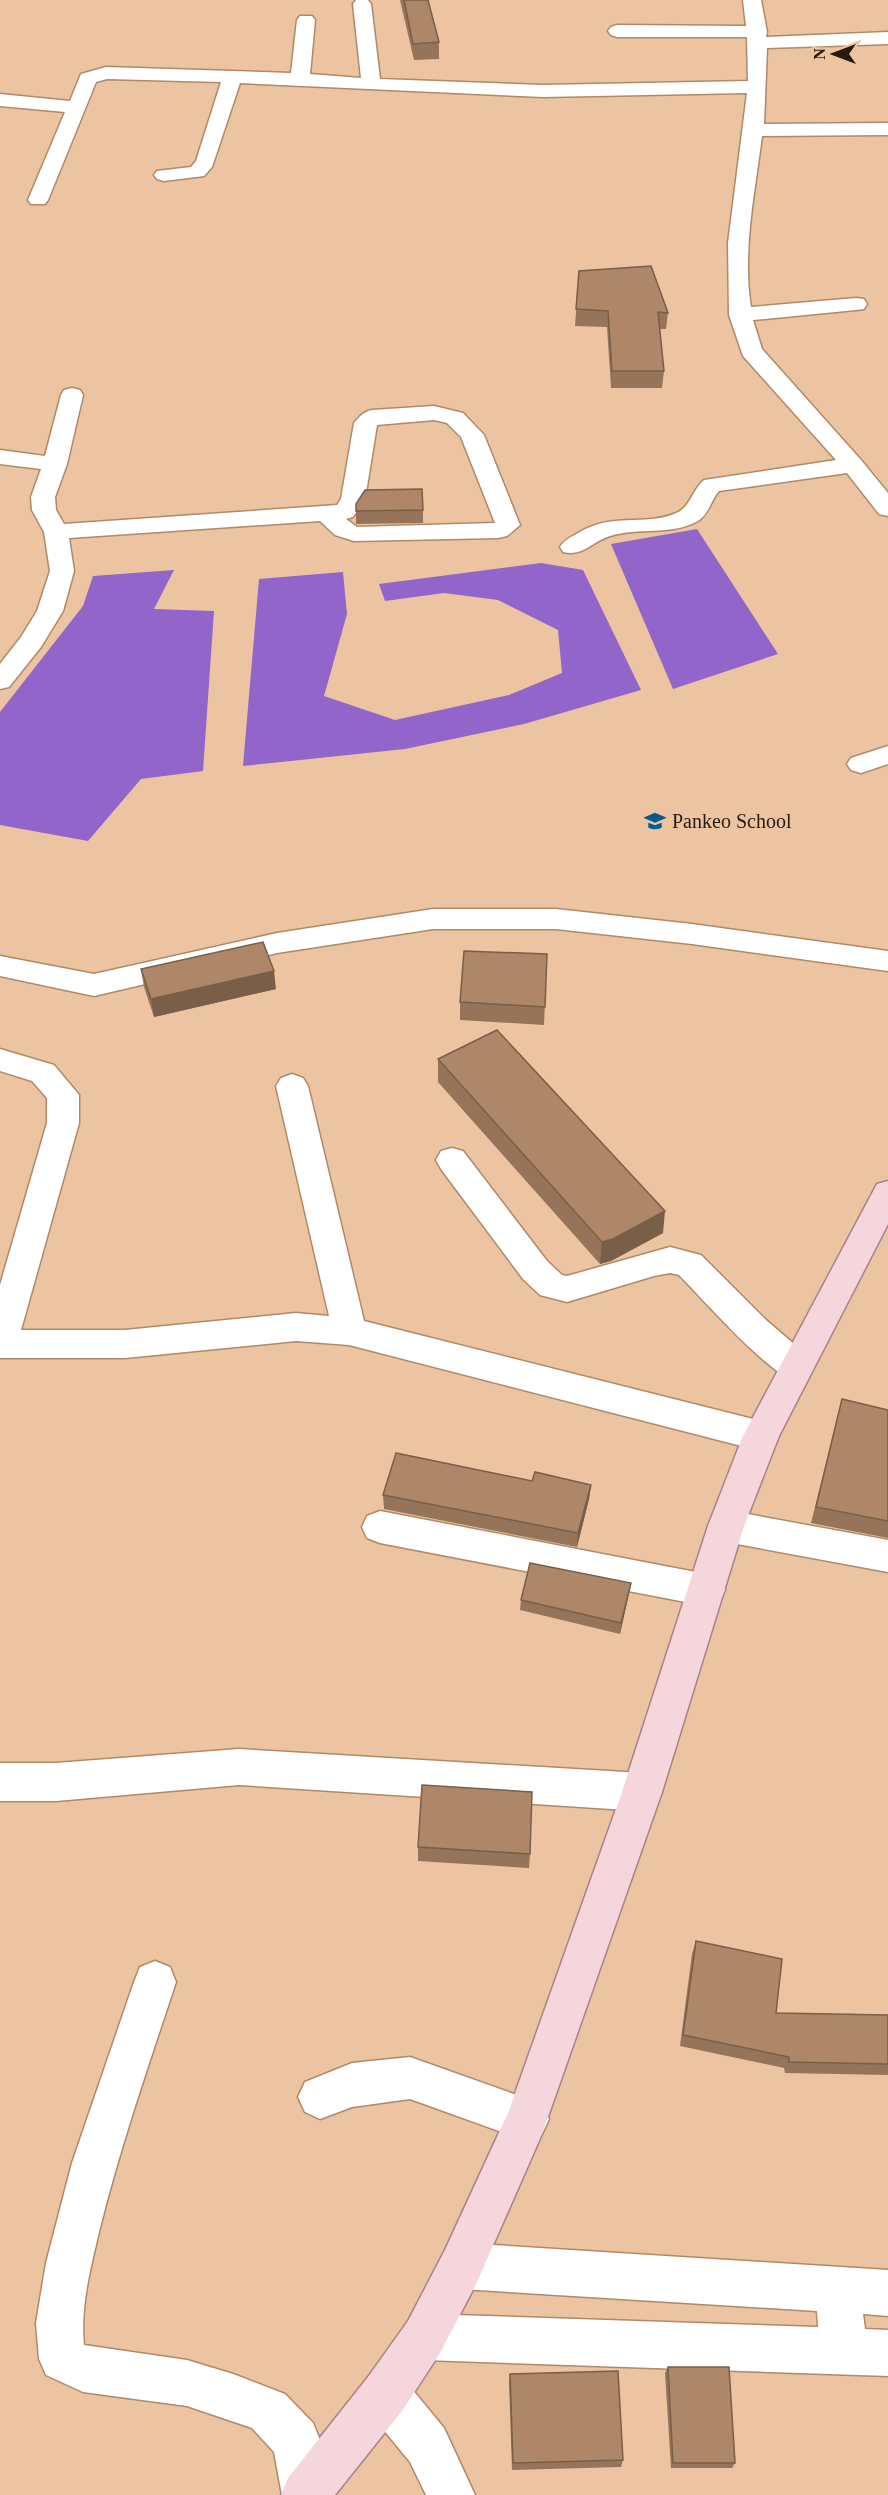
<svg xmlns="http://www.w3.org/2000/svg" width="888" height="2495" font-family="Georgia,serif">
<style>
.water{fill:#9165c9}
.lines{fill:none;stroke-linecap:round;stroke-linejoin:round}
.minor-casing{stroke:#af8968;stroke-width:3}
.major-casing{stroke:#a98286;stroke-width:3}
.minor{fill:#fff;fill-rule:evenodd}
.major{fill:#f5d6dd;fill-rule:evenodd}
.wall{fill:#957459}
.shaded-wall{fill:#795e48}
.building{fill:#ad8767;stroke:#795e48;stroke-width:1.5}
.labels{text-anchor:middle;stroke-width:4.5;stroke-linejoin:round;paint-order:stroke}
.poi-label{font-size:20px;fill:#27190c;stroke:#ecc4a1;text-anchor:start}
</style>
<rect width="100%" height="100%" fill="#ecc4a1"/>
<g class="water">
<polygon points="697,529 778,654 673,689 611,544"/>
<polygon points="541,563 583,570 641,690 524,724 405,749 243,766 259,579 343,572 347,614 324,696 395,720 509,695 562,673 558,630 498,600 444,593 385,601 379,584"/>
<polygon points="174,570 154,609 214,611 203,771 141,779 88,841 0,825 0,712 83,606 93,576"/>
</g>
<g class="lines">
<defs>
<g id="minor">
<path d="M356 0H368L371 4 380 79 543 85 748 81 747 37H617L611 35 608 31 611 27 617 25 746 26 743 0H761L767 32 766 37 888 32V44L767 48 764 124 888 123V135L762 136C755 192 742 251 751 307L856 298 864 299 867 304 864 309 856 310 753 320 762 349 861 460 888 493V516L879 514 847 473 719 491C711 500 709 514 698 521 671 536 639 527 610 536 593 541 583 557 563 552L560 547C564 540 571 537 578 533 612 512 643 526 674 514 691 508 691 491 704 480L836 460 743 356 729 315 728 243 747 93 543 97 240 83 212 167 204 176 164 181 157 179 154 175 157 171 191 167 196 161 221 82 107 79 96 82 48 200 45 204H31L28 200 65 112 0 106V94L70 101 81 74 106 67 291 73 297 20 300 16H312L315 20 310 74 361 78 353 4Z"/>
<path d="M72 388 80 390 83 395 67 464 55 497 56 510 64 524 337 505 341 499 354 423C360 416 363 412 372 410L434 406 463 413 484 435 520 525 507 536 498 538 354 541 335 535 320 521 69 538 74 571 63 611 41 647 9 687 0 689V664L21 637 37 611 50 571 44 532 32 510 31 497 41 469 0 464V450L45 456 61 395 64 390ZM434 420 447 423 461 437 495 523 357 527 346 519 353 517 365 499 377 425Z"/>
<polygon points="888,746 888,764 861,773 851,770 847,764 851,758"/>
<polygon points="433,909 556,909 692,924 888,951 888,971 692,944 556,929 433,929 277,953 94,996 0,976 0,956 94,974 277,933"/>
<polygon points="0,1049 54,1065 79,1095 79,1123 21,1330 125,1330 296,1313 329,1316 276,1086 281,1078 292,1074 303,1078 308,1086 364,1321 761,1421 773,1425 779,1436 773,1447 761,1451 349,1345 296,1341 125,1358 0,1358 0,1285 47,1123 47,1098 32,1081 0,1071"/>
<path d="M452 1148 463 1151 547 1261 562 1275 567 1276 670 1247 701 1255 766 1320 808 1356 813 1366 808 1376C804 1377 799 1380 795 1380 772 1378 698 1294 679 1275L670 1273 654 1276 567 1302 540 1295 523 1279 441 1169 436 1160 441 1151Z"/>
<polygon points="726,1510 888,1540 888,1572 726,1542 713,1537 708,1526 713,1515"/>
<polygon points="380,1511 706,1574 719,1578 725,1590 719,1602 706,1606 380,1543 367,1538 362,1527 367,1516"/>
<polygon points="239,1749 642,1773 656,1779 662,1792 656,1805 642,1811 239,1785 56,1801 0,1801 0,1763 56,1763"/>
<path d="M155 1961 170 1967 176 1982C149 2064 121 2144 100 2228 91 2266 80 2306 84 2345L187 2360 233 2374 285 2394 313 2423 320 2440 330 2495H282L274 2452 252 2428 187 2406 83 2392 46 2375 39 2359 36 2323 46 2263 72 2163 134 1982 140 1967Z"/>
<polygon points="410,2057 542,2104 549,2119 542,2134 527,2141 410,2099 352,2107 320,2119 305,2112 298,2097 305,2082 352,2063"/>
<polygon points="461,2243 888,2270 888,2316 863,2314 865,2329 888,2330 888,2376 424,2360 408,2353 401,2337 408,2321 424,2314 818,2327 817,2311 461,2289 445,2282 438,2266 445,2250"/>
<polygon points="385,2371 402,2377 444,2428 475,2495 426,2495 410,2462 368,2411 362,2394 368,2377"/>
</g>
<polygon id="major" points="888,1181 888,1224 779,1436 744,1526 662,1792 542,2134 477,2282 440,2353 402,2411 335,2495 281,2495 288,2478 368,2377 408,2321 445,2250 508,2113 622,1792 708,1526 743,1436 877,1184"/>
</defs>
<use href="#minor" class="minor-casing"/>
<use href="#major" class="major-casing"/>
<use href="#minor" class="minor"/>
<use href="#major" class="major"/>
</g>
<g class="wall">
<polygon points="400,0 428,0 439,42 439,59 414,60"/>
<polygon points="579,271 668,313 666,329 660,329 664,371 662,388 611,388 607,327 575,326"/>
<polygon points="356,504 423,510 423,523 356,524"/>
<polygon points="547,954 544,1025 460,1020 460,1002"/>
<polygon points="141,969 276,989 154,1017 144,987"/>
<polygon points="438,1059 663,1233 611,1261 600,1264 438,1082"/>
<polygon points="842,1399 888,1410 888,1538 811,1523"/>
<polygon points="532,1481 591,1485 589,1499 577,1547 384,1509 383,1495"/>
<polygon points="631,1583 629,1593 620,1634 520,1610 521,1600"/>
<polygon points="418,1847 530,1854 529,1868 418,1861"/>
<polygon points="696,1941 776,2013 888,2015 888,2075 785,2073 784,2068 680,2046 692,1954"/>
<polygon points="668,2367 735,2463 732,2468 671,2468 665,2373"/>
<polygon points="510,2374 623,2460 621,2467 512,2470 509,2382"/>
</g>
<g class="shaded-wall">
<polygon points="274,971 276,989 154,1017 151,999"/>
<polygon points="665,1211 663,1233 611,1261 600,1264 602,1242"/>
<polygon points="591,1485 589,1499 577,1547 578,1533"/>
<polygon points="631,1583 629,1593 620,1634 621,1623"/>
</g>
<g class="building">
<polygon points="404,0 428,0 439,42 413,44"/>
<polygon points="651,266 668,313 658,312 664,371 612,371 608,311 576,309 579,271"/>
<polygon points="422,489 423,510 356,511 356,504 365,490"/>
<polygon points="263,942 274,971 151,999 141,969"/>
<polygon points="464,951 547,954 545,1007 460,1002"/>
<polygon points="497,1030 665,1211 613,1239 602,1242 438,1059"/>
<polygon points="842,1399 888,1410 888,1521 816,1507"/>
<polygon points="396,1453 532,1481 535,1472 591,1485 578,1533 383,1495"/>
<polygon points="530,1563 631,1583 621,1623 521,1600"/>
<polygon points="422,1785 532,1792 530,1854 418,1847"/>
<polygon points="696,1941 782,1959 776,2013 888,2015 888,2064 789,2062 789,2057 683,2035"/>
<polygon points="668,2367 729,2367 735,2463 673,2463"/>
<polygon points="618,2371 623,2460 513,2463 510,2374"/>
</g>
<defs>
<symbol id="school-bare" viewBox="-9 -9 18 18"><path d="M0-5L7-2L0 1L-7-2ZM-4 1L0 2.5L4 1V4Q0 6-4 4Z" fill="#015b8c" stroke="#ecc4a1" stroke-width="2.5" paint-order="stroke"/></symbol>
</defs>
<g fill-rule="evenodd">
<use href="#school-bare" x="640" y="806" width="30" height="30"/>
</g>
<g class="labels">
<g class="poi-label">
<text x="672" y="828">Pankeo School</text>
</g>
</g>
<g transform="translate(834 54) rotate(270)" stroke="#ecc4a1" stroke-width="4.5" paint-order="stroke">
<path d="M0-4.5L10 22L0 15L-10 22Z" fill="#27190c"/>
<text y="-9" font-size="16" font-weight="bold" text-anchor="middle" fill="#27190c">N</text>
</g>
</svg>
